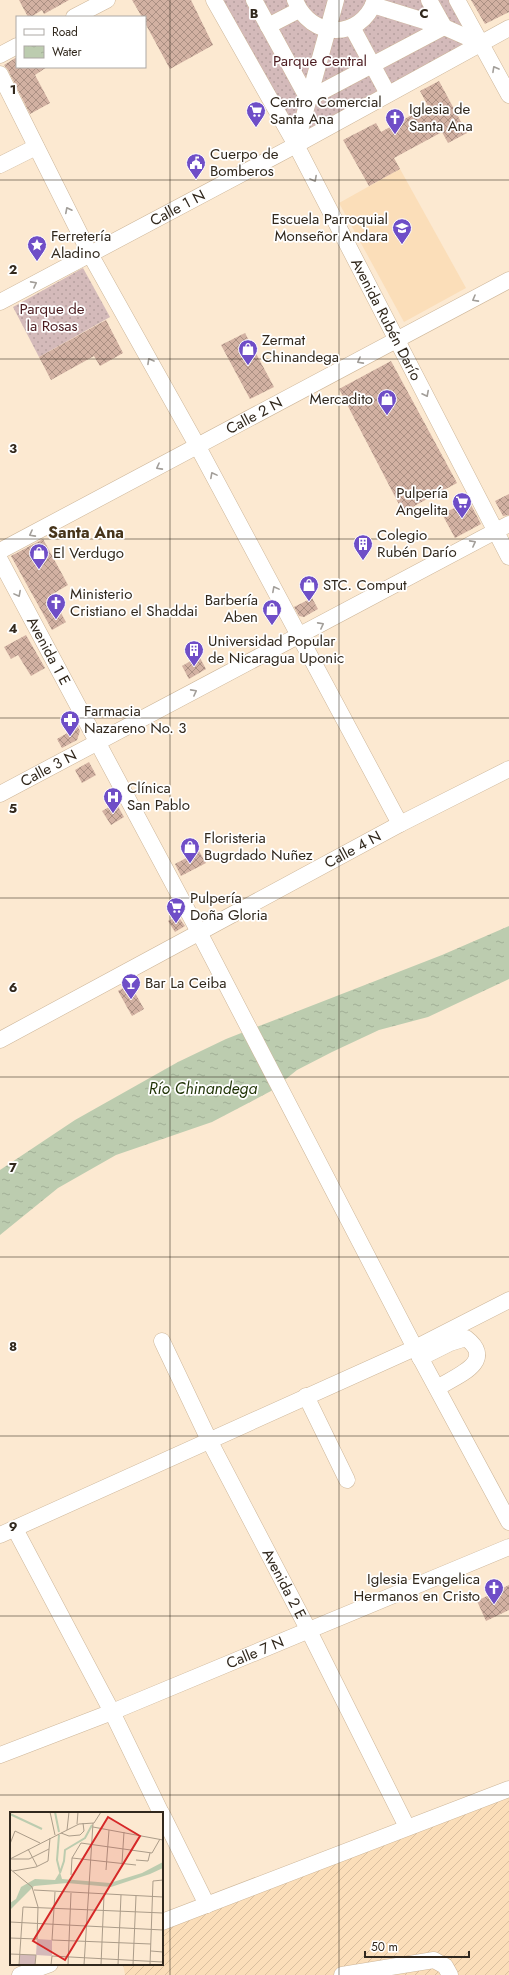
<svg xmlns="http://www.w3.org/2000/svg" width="509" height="1975" font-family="Jost,sans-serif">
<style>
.built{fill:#fbdeb9}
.industrial{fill:url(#industrial-furrows)}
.grass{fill:url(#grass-dots)}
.water{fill:url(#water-ripples)}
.building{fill:url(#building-cross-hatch)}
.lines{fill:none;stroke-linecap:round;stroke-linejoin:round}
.minor-casing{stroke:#cdb699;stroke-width:17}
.minor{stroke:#fff;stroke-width:16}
.oneway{stroke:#a29e99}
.grid{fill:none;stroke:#31281d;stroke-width:1;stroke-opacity:0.55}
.labels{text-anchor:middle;stroke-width:3.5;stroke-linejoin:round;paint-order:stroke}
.park-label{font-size:15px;fill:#4b1b1f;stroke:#fff}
.poi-label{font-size:15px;fill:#31281d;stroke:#fff;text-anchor:start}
.street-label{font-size:15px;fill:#31281d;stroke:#fff}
.neighbourhood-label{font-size:16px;font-weight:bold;fill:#46341a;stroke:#fff}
.water-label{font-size:16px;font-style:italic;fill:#1f3305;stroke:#fff}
.inset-river{fill:none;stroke:#bcccaf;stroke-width:2}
.inset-road{fill:none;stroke:#ab9c89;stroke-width:1}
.view{fill:#d62828;fill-opacity:0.15;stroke:#d62828;stroke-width:2}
.inset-edge{fill:none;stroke:#31281d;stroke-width:2}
.grid-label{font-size:13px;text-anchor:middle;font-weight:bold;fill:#31281d;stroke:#fff;stroke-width:3.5;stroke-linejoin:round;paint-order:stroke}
</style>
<defs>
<pattern id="industrial-furrows" width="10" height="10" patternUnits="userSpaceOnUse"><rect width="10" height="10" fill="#fbdeb9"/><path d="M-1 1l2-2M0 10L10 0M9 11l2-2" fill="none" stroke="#d8be9f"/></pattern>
<pattern id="grass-dots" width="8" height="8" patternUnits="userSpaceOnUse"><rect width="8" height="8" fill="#d4baba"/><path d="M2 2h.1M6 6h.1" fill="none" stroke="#b6a09f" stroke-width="1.8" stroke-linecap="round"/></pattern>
<pattern id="water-ripples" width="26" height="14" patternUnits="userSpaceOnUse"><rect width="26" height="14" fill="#bcccaf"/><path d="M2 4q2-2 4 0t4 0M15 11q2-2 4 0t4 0" fill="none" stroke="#a2af96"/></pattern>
<pattern id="building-cross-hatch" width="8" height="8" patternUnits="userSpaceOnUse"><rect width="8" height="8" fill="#d2b1a2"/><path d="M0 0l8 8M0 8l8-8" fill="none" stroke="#ab9083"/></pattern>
</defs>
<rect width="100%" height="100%" fill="#fce9d1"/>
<polygon class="built" points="400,169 466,288 404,322 339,203"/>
<polygon class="industrial" points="509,1793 509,1975 125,1975 123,1964 162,1964 162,1926"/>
<g class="grass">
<polygon points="214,0 457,0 480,43 296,145"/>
<polygon points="83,268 110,317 39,357 13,307"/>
</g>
<polygon class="water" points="509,926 509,979 507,980 428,1017 379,1030 332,1052 297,1070 271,1091 212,1122 116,1155 58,1188 0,1235 0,1170 75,1120 178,1062 226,1039 442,955"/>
<g class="building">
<polygon points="19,0 69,0 44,14 42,10 31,17 28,17"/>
<polygon points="132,0 191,0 213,45 170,69 145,23 145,17 142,17"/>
<polygon points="471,0 509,0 509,12 485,24"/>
<polygon points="17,57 17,67 47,67 35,75 50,103 30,114 8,70 4,65"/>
<polygon points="439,81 467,133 448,143 442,132 394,158 400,169 369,186 343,140 376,123 381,132 428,106 420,91"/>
<polygon points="106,320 123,353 100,366 94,356 51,380 39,357"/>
<polygon points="245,333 274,387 250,399 221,345"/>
<polygon points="391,361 457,483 403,512 339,389"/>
<polygon points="509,494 509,515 503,516 495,501"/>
<polygon points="469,501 481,524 455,538 442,514"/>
<polygon points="43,539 68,585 51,595 66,622 52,630 11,556"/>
<polygon points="312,598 318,609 304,617 299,616 294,607"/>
<polygon points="26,635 45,668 31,676 18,655 11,659 4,647"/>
<polygon points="199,656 206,669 189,679 182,666"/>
<polygon points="78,727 80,731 77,740 62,748 57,739"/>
<polygon points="89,762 96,775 82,783 75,770"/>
<polygon points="116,803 124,817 111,825 102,811"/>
<polygon points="199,851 206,863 181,876 175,864"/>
<polygon points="178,916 185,926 175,932 168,921"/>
<polygon points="130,984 144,1009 132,1016 118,991"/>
<polygon points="509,1585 509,1610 486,1621 477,1601"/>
</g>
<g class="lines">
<defs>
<g id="minor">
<path id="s1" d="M214 0 296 145 509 557"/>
<polyline points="254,0 308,99 444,27 429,0"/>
<path d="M295 0C310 39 361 41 375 0"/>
<polyline points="457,0 509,95"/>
<polyline points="373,5 444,27 480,43"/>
<polyline points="74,17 107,0"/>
<polyline points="268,26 299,10"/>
<polyline points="352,27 388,94"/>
<polyline points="0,55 17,46"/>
<polyline points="0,74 90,254 198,447 400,824"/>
<polyline points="296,145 336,0"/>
<polyline points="0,165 36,147"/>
<path id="s2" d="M0 302 296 145 509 28"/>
<path id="s3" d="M0 551 509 280"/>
<path id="s4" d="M0 560 200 934 415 1348 509 1522"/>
<path id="s5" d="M0 794 509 524"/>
<path id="s6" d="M0 1040 400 824 509 769"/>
<path id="s7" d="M162 1341 209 1440 309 1631 407 1827"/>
<path d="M420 1358 450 1343 466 1338C497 1362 456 1376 437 1388"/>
<polyline points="306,1396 347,1480"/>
<polyline points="15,1529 112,1712 161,1813"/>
<polyline points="0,1535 415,1348 509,1300"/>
<path id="s8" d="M0 1755 112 1712 509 1547"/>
<polyline points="162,1814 207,1905"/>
<polyline points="162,1922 509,1789"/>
<polyline points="20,1975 50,1964"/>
<polyline points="342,1975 434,1960 445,1966 450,1975"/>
</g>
</defs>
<use href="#minor" class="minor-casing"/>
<use href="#minor" class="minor"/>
</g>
<defs><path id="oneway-chevron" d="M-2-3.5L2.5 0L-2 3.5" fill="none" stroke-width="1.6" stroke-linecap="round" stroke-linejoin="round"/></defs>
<g class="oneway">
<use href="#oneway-chevron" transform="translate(495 69) rotate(-119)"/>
<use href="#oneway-chevron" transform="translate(314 179) rotate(62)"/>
<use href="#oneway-chevron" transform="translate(68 210) rotate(-117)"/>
<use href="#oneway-chevron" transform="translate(34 284) rotate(-28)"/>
<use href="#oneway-chevron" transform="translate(475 299) rotate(151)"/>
<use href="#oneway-chevron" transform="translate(150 361) rotate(-119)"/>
<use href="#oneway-chevron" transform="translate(360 361) rotate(152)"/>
<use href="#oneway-chevron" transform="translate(426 394) rotate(63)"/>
<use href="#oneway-chevron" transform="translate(159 467) rotate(152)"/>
<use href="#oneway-chevron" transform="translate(213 475) rotate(-118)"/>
<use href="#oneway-chevron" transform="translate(32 534) rotate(152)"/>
<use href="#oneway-chevron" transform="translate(473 543) rotate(-28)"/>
<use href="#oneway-chevron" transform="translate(275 589) rotate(-118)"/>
<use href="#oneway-chevron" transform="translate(18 594) rotate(62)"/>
<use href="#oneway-chevron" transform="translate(321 625) rotate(-28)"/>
<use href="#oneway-chevron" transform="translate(194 692) rotate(-28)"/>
</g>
<path class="grid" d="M170 0V1975M339 0V1975M0 180H509M0 359H509M0 539H509M0 718H509M0 898H509M0 1077H509M0 1257H509M0 1436H509M0 1616H509M0 1795H509"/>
<defs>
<symbol id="supermarket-pin" viewBox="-11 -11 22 30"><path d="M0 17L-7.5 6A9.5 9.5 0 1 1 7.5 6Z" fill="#6f4ec7" stroke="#fff"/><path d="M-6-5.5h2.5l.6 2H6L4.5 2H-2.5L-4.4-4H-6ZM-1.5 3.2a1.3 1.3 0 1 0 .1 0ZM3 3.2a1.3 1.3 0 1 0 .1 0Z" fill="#fff"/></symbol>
<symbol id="church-pin" viewBox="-11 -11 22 30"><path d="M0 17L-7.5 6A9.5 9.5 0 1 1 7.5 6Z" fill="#6f4ec7" stroke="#fff"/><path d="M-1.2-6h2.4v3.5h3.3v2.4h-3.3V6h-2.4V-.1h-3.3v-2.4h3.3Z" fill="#fff"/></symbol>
<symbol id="civic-pin" viewBox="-11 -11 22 30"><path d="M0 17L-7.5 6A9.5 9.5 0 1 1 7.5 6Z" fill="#6f4ec7" stroke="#fff"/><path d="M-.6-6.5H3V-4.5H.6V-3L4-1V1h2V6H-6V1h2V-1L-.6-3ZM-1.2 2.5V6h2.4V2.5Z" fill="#fff"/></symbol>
<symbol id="school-pin" viewBox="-11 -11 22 30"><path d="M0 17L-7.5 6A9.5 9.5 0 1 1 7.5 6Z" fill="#6f4ec7" stroke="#fff"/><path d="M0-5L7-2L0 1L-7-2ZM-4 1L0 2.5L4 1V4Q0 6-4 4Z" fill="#fff"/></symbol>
<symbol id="sight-pin" viewBox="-11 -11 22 30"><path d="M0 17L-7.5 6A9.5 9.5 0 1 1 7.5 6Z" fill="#6f4ec7" stroke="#fff"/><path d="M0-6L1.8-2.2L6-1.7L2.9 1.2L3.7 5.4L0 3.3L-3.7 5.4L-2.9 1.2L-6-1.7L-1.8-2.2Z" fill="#fff"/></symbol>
<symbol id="shop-pin" viewBox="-11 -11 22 30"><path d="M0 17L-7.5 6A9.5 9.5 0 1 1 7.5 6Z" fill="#6f4ec7" stroke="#fff"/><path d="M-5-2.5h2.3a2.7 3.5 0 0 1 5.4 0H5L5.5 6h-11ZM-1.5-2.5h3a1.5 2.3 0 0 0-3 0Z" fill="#fff"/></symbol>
<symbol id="building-pin" viewBox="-11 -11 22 30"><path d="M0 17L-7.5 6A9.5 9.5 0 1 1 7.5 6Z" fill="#6f4ec7" stroke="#fff"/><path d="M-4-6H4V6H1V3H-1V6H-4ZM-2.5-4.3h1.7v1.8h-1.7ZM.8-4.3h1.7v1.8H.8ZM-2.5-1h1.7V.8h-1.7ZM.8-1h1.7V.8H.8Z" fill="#fff"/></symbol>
<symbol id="pharmacy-pin" viewBox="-11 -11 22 30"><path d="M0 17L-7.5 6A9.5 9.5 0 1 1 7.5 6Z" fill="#6f4ec7" stroke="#fff"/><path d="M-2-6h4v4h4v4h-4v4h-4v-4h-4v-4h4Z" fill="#fff"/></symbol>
<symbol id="hospital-pin" viewBox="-11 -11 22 30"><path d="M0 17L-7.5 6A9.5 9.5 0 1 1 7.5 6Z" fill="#6f4ec7" stroke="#fff"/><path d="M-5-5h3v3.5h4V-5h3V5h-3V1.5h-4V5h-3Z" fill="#fff"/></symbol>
<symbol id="bar-pin" viewBox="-11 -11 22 30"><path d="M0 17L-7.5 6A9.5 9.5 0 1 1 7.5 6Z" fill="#6f4ec7" stroke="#fff"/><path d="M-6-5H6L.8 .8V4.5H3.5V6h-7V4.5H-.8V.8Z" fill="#fff"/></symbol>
</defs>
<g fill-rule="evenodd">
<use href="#supermarket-pin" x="245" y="100" width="22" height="30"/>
<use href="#church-pin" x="384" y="107" width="22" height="30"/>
<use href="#civic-pin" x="185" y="152" width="22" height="30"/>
<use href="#school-pin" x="391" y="217" width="22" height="30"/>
<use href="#sight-pin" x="26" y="234" width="22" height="30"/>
<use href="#shop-pin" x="237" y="338" width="22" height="30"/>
<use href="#shop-pin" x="376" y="388" width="22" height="30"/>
<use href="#supermarket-pin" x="451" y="491" width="22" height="30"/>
<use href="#building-pin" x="352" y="533" width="22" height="30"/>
<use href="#shop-pin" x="28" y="542" width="22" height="30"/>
<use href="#shop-pin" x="298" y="574" width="22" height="30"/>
<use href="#church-pin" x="45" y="592" width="22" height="30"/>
<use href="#shop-pin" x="261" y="598" width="22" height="30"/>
<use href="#building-pin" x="183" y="639" width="22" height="30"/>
<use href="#pharmacy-pin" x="59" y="709" width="22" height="30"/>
<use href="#hospital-pin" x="102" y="786" width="22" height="30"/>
<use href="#shop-pin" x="179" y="836" width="22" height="30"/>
<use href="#supermarket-pin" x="165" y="896" width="22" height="30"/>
<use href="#bar-pin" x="120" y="972" width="22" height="30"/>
<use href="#church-pin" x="483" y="1577" width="22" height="30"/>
</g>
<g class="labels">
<g class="park-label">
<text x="320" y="66">Parque Central</text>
<text x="52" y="314">Parque de<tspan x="52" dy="17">la Rosas</tspan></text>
</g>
<g class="poi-label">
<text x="270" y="107">Centro Comercial<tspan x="270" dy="17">Santa Ana</tspan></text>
<text x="409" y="114">Iglesia de<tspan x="409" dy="17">Santa Ana</tspan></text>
<text x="210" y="159">Cuerpo de<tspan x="210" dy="17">Bomberos</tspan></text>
<text x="388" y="224" text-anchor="end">Escuela Parroquial<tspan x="388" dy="17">Monseñor Andara</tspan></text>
<text x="51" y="241">Ferretería<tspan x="51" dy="17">Aladino</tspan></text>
<text x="262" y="345">Zermat<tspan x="262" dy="17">Chinandega</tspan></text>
<text x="373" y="404" text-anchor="end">Mercadito</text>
<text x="448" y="498" text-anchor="end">Pulpería<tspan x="448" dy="17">Angelita</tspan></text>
<text x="377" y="540">Colegio<tspan x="377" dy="17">Rubén Darío</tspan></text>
<text x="53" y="558">El Verdugo</text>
<text x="323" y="590">STC. Comput</text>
<text x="70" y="599">Ministerio<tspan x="70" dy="17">Cristiano el Shaddai</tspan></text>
<text x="258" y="605" text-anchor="end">Barbería<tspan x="258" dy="17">Aben</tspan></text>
<text x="208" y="646">Universidad Popular<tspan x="208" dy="17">de Nicaragua Uponic</tspan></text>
<text x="84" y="716">Farmacia<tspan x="84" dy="17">Nazareno No. 3</tspan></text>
<text x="127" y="793">Clínica<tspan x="127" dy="17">San Pablo</tspan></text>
<text x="204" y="843">Floristeria<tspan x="204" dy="17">Bugrdado Nuñez</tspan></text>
<text x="190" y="903">Pulpería<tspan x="190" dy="17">Doña Gloria</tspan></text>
<text x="145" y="988">Bar La Ceiba</text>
<text x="480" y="1584" text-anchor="end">Iglesia Evangelica<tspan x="480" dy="17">Hermanos en Cristo</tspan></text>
</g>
<g class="street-label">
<text dy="5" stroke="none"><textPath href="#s2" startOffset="201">Calle 1 N</textPath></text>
<text dy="5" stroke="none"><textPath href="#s1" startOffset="363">Avenida Rubén Darío</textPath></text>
<text dy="5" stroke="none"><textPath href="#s3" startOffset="288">Calle 2 N</textPath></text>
<text dy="5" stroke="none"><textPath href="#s4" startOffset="103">Avenida 1 E</textPath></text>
<text dy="5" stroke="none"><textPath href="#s5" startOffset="55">Calle 3 N</textPath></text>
<text dy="5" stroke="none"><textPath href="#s6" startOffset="401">Calle 4 N</textPath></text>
<text dy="5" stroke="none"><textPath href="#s7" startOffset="272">Avenida 2 E</textPath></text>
<text dy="5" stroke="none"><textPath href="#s8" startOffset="275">Calle 7 N</textPath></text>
</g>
<g class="neighbourhood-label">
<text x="86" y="538">Santa Ana</text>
</g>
<g class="water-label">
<text x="203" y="1094">Río Chinandega</text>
</g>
</g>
<g transform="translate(10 1812)">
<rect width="153" height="153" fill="#fce9d1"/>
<path d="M27 127 42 128V144L26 143 25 153H9L10 143H26Z" fill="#d4baba"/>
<path d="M153 50V56L140 62 101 75 57 71 24 74 0 98V91L6 87 11 75 25 67 45 68 50 60 52 67 100 71 132 61Z" fill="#bcccaf"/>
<path class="inset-river" d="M45 0 49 20M0 2 32 17M49 23 47 48 50 60M50 61 54 49 55 38 75 26 82 13"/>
<path class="inset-road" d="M40 0 45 23M67 12 68 0M83 15 153 28M57 18 59 0M51 21 59 24 70 23 74 19 73 11M0 32 5 19 30 31M18 37 27 54M62 46 126 53M0 47H19L39 37M0 47 69 12 84 11 91 0M126 48 138 49 140 41M112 51 114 20M0 57 22 75 28 95 27 127 0 126M96 58 99 18M3 59 26 55 38 49 40 26M61 63 62 46 71 31 142 41 150 27M24 78 153 85M45 80 42 128 141 132M0 110 153 118M141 139 153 140M0 142 26 143 25 153M9 153 13 95 153 101M41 153 42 144 153 150M58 153 61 81M74 153 83 11M91 153 94 83M108 153 111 83M123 153 126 84M140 153 143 69 153 68"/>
<path class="view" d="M98 5 130 24 55 148 23 129Z"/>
<rect width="153" height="153" class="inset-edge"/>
</g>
<g class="grid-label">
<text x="254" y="18">B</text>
<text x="424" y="18">C</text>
<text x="13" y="94">1</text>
<text x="13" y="274">2</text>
<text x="13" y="453">3</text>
<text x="13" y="633">4</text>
<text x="13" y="813">5</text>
<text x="13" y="992">6</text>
<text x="13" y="1172">7</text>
<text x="13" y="1351">8</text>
<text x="13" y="1531">9</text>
</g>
<rect x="16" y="16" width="130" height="52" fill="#ffffff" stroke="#ada9a5"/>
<rect x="24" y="29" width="20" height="6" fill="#ffffff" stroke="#ada9a5"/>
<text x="52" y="36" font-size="12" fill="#31281d">Road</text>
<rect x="24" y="46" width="20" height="12" fill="url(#water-ripples)" stroke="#ada9a5"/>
<text x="52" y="56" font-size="12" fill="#31281d">Water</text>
<path d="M365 1951v6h104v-6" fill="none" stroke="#31281d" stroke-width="2"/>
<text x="371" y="1951" font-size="12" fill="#31281d" stroke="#ffffff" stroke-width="3" paint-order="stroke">50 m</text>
</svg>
